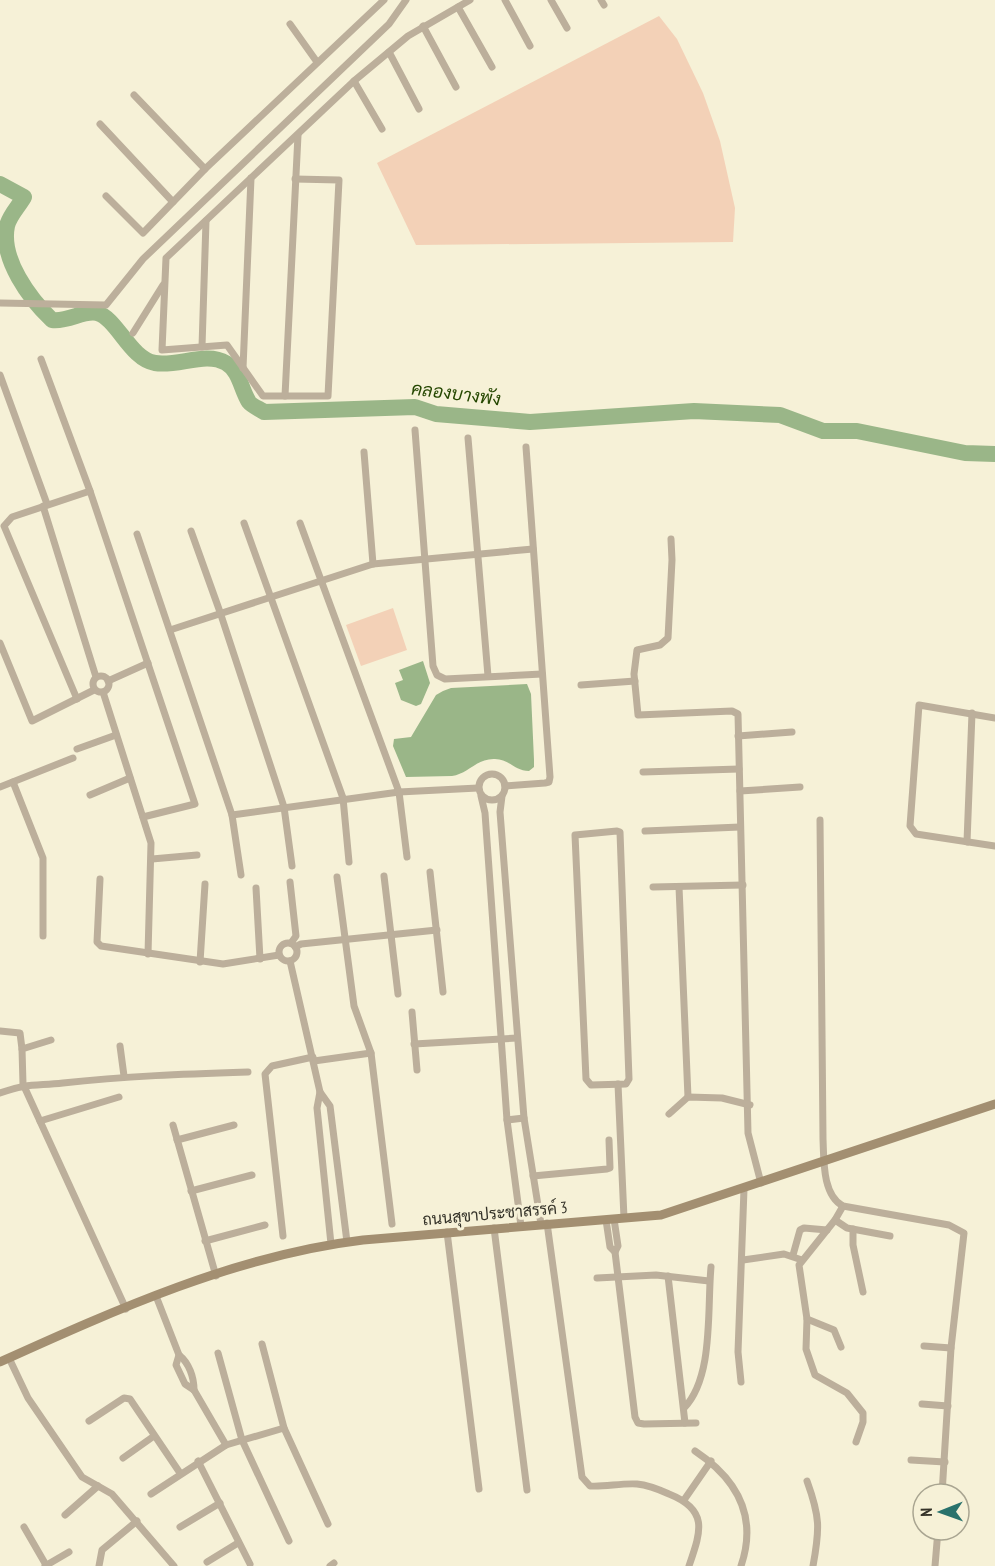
<svg xmlns="http://www.w3.org/2000/svg" width="995" height="1566" font-family="'PT Sans Narrow',Sarabun,sans-serif">
<style>
.green{fill:#f3d1b7}
.water{fill:#9ab688}
.lines{fill:none;stroke-linecap:round;stroke-linejoin:round}
.river{stroke:#9ab688;stroke-width:16}
.street{stroke:#bcaf9b;stroke-width:7}
.secondary{stroke:#a38f71;stroke-width:9}
.labels{text-anchor:middle;stroke-width:6;stroke-linejoin:round;paint-order:stroke}
.street-label{font-size:16px;fill:#353329;stroke:#f6f1d7}
.water-label{font-size:18px;font-style:italic;fill:#254700;stroke:#f6f1d7}
</style>
<rect width="100%" height="100%" fill="#f6f1d7"/>
<g class="green">
<polygon points="659,16 677,39 703,93 720,141 735,208 733,242 416,245 377,163"/>
<polygon points="393,608 407,650 361,666 346,625"/>
</g>
<g class="water">
<polygon points="423,661 430,683 421,704 416,706 401,700 395,683 403,680 399,670"/>
<path d="M527 684 531 694 534 760V767L529 771C515 771 509 759 495 759 477 758 468 774 452 776L406 777 393 746 394 739 411 737 436 695 443 691 451 688Z"/>
</g>
<g class="lines">
<path class="river" d="M0 184 24 197C19 206 9 216 7 226 0 259 30 299 52 320 69 322 83 310 97 313 117 318 130 359 155 363 178 367 206 351 226 363 240 371 241 390 249 402 252 406 260 409 264 412L415 407 436 414 530 422 694 411 780 415 823 431H857L965 453 995 454"/>
<g class="street">
<polyline points="505,0 530,46"/>
<polyline points="551,0 567,28"/>
<polyline points="601,0 604,5"/>
<polyline points="458,7 492,67"/>
<polyline points="290,24 317,62"/>
<polyline points="423,26 456,87"/>
<polyline points="389,52 419,109"/>
<polyline points="354,81 382,129"/>
<polyline points="134,95 205,169"/>
<polyline points="100,124 173,202"/>
<polyline points="295,179 339,180 328,396 263,396 227,345 162,350 166,258 354,81 408,36 470,0"/>
<polyline points="106,196 143,233 205,169 384,0"/>
<polyline points="0,303 106,305 143,259 389,24 406,0"/>
<polyline points="133,333 163,285"/>
<polyline points="202,347 206,221"/>
<polyline points="41,359 90,491 195,804 143,817"/>
<polyline points="243,368 251,178"/>
<polyline points="0,375 47,504"/>
<polyline points="285,396 298,135"/>
<polyline points="415,430 433,666 437,675 445,679 542,674"/>
<polyline points="468,438 488,676"/>
<polyline points="364,452 373,564"/>
<polyline points="43,506 96,677"/>
<polyline points="244,523 343,798 349,862"/>
<polyline points="300,523 399,792 407,857"/>
<polyline points="191,531 220,612 284,807 292,866"/>
<polyline points="137,534 232,815 241,875"/>
<polyline points="671,539 672,560 668,638 660,645 637,650 634,674 638,715 732,711 738,714 748,1133 761,1183"/>
<polyline points="170,630 373,564 533,549"/>
<polyline points="0,643 32,721 94,690"/>
<circle cx="101" cy="684" r="8"/>
<polyline points="108,681 148,663"/>
<polyline points="581,685 635,681"/>
<polyline points="103,692 151,843 148,954"/>
<polyline points="77,699 4,526 12,517 90,491"/>
<polyline points="995,718 919,705 910,826 916,834 995,846"/>
<polyline points="738,736 792,732"/>
<polyline points="77,749 116,735"/>
<polyline points="643,772 739,769"/>
<circle cx="492" cy="787" r="13"/>
<polyline points="13,782 43,858 43,936"/>
<polyline points="505,786 545,783 549,782 550,777 526,447"/>
<polyline points="0,787 73,758"/>
<polyline points="740,791 800,787"/>
<polyline points="90,795 130,778"/>
<polyline points="481,796 485,813 507,1120 521,1226"/>
<polyline points="502,796 500,812 524,1118 541,1224"/>
<polyline points="232,815 399,792 478,788"/>
<path d="M820 820 823 1139C824 1159 822 1195 843 1206L949 1225 964 1233 951 1348 942 1494"/>
<polygon points="617,831 620,832 629,1079 626,1084 591,1085 586,1079 575,835"/>
<polyline points="645,831 740,827"/>
<polyline points="967,842 972,713"/>
<polyline points="152,859 197,855"/>
<polyline points="430,872 443,992"/>
<polyline points="384,876 398,994"/>
<polyline points="337,877 354,1006 371,1053 392,1224"/>
<polyline points="100,879 97,942 101,946 223,964 279,955"/>
<polyline points="290,882 296,936 291,943"/>
<polyline points="653,887 743,885"/>
<polyline points="679,887 688,1097"/>
<polyline points="256,888 260,959"/>
<circle cx="288" cy="952" r="9"/>
<polyline points="295,947 301,944 437,930"/>
<polyline points="290,961 320,1092 317,1108 331,1244"/>
<polyline points="200,962 205,884"/>
<polyline points="412,1012 417,1070"/>
<polyline points="0,1031 20,1033 22,1049"/>
<polyline points="51,1040 22,1049 23,1084 126,1309"/>
<polyline points="414,1044 517,1038"/>
<polyline points="120,1046 124,1076"/>
<polyline points="314,1061 371,1053"/>
<polyline points="618,1084 624,1218"/>
<polyline points="320,1092 330,1106 347,1242"/>
<path d="M0 1093C27 1083 37 1086 63 1083 125 1076 186 1074 248 1072"/>
<polyline points="669,1114 688,1097 722,1098 750,1105"/>
<polyline points="507,1120 524,1118"/>
<polyline points="40,1121 119,1097"/>
<polyline points="173,1125 216,1276"/>
<polyline points="177,1140 234,1125"/>
<polyline points="533,1176 607,1169 610,1168 609,1140"/>
<polyline points="191,1191 252,1175"/>
<polyline points="614,1219 618,1246 615,1252 635,1417 638,1423 644,1424 696,1423"/>
<polyline points="606,1220 610,1247 615,1252"/>
<polyline points="835,1220 847,1228 890,1236"/>
<path d="M547 1223 582 1477 590 1486C605 1487 621 1483 637 1484 648 1485 658 1489 669 1494 709 1510 701 1531 689 1566"/>
<polyline points="494,1228 527,1490"/>
<polyline points="853,1229 853,1245 863,1292"/>
<polyline points="447,1232 479,1489"/>
<polyline points="283,1236 265,1074 272,1066 313,1057"/>
<polyline points="205,1241 265,1225"/>
<polyline points="793,1255 800,1230 804,1228 827,1230"/>
<polyline points="743,1260 784,1254 802,1260"/>
<polyline points="668,1276 685,1423"/>
<polyline points="597,1278 656,1275 709,1281"/>
<path d="M156 1296 179 1355C189 1363 194 1377 194 1390"/>
<polyline points="807,1319 806,1349 815,1375 847,1393 863,1413 863,1422 856,1442"/>
<polyline points="262,1344 284,1428 328,1524"/>
<polyline points="924,1346 951,1348"/>
<polyline points="841,1347 834,1330 807,1319 799,1265 835,1220 843,1206"/>
<polyline points="218,1353 242,1440 289,1541"/>
<polyline points="179,1355 176,1365 185,1384 194,1390 226,1445"/>
<polyline points="9,1358 28,1398 82,1477 112,1494 174,1566"/>
<polyline points="741,1382 738,1352 744,1189"/>
<polyline points="922,1404 948,1406"/>
<path d="M684 1408C714 1377 707 1309 711 1267"/>
<polyline points="89,1421 124,1398 130,1399 180,1473"/>
<path d="M695 1451C737 1479 758 1516 741 1566"/>
<polyline points="123,1458 154,1436"/>
<polyline points="911,1460 945,1462"/>
<polyline points="198,1461 250,1564"/>
<path d="M807 1481C820 1517 820 1528 813 1566"/>
<polyline points="151,1494 226,1445 284,1428"/>
<polyline points="684,1500 711,1461"/>
<polyline points="65,1515 98,1486"/>
<polyline points="24,1527 46,1565"/>
<polyline points="180,1527 220,1503"/>
<polyline points="207,1562 238,1543"/>
<polyline points="45,1566 69,1552"/>
<polyline points="99,1566 102,1550 137,1521"/>
<polyline points="330,1566 334,1563"/>
<polyline points="935,1566 938,1530"/>
</g>
<path class="secondary" d="M0 1362C115 1310 237 1255 363 1240L661 1215 995 1104"/>
</g>
<g class="labels">
<g class="street-label">
<text transform="translate(495 1213) rotate(-5)" y="6">ถนนสุขาประชาสรรค์ 3</text>
</g>
<g class="water-label">
<text transform="translate(456 394) rotate(7)" y="6">คลองบางพัง</text>
</g>
</g>
<g transform="translate(941 1512) rotate(269)"><circle r="28" fill="#f6f1d7" stroke="#a9a591" stroke-width="1.5"/>
<path d="M0-4.5L10 22L0 15L-10 22Z" fill="#29726c"/>
<text y="-9" font-size="16" font-weight="bold" text-anchor="middle" fill="#353329">N</text>
</g>
</svg>
